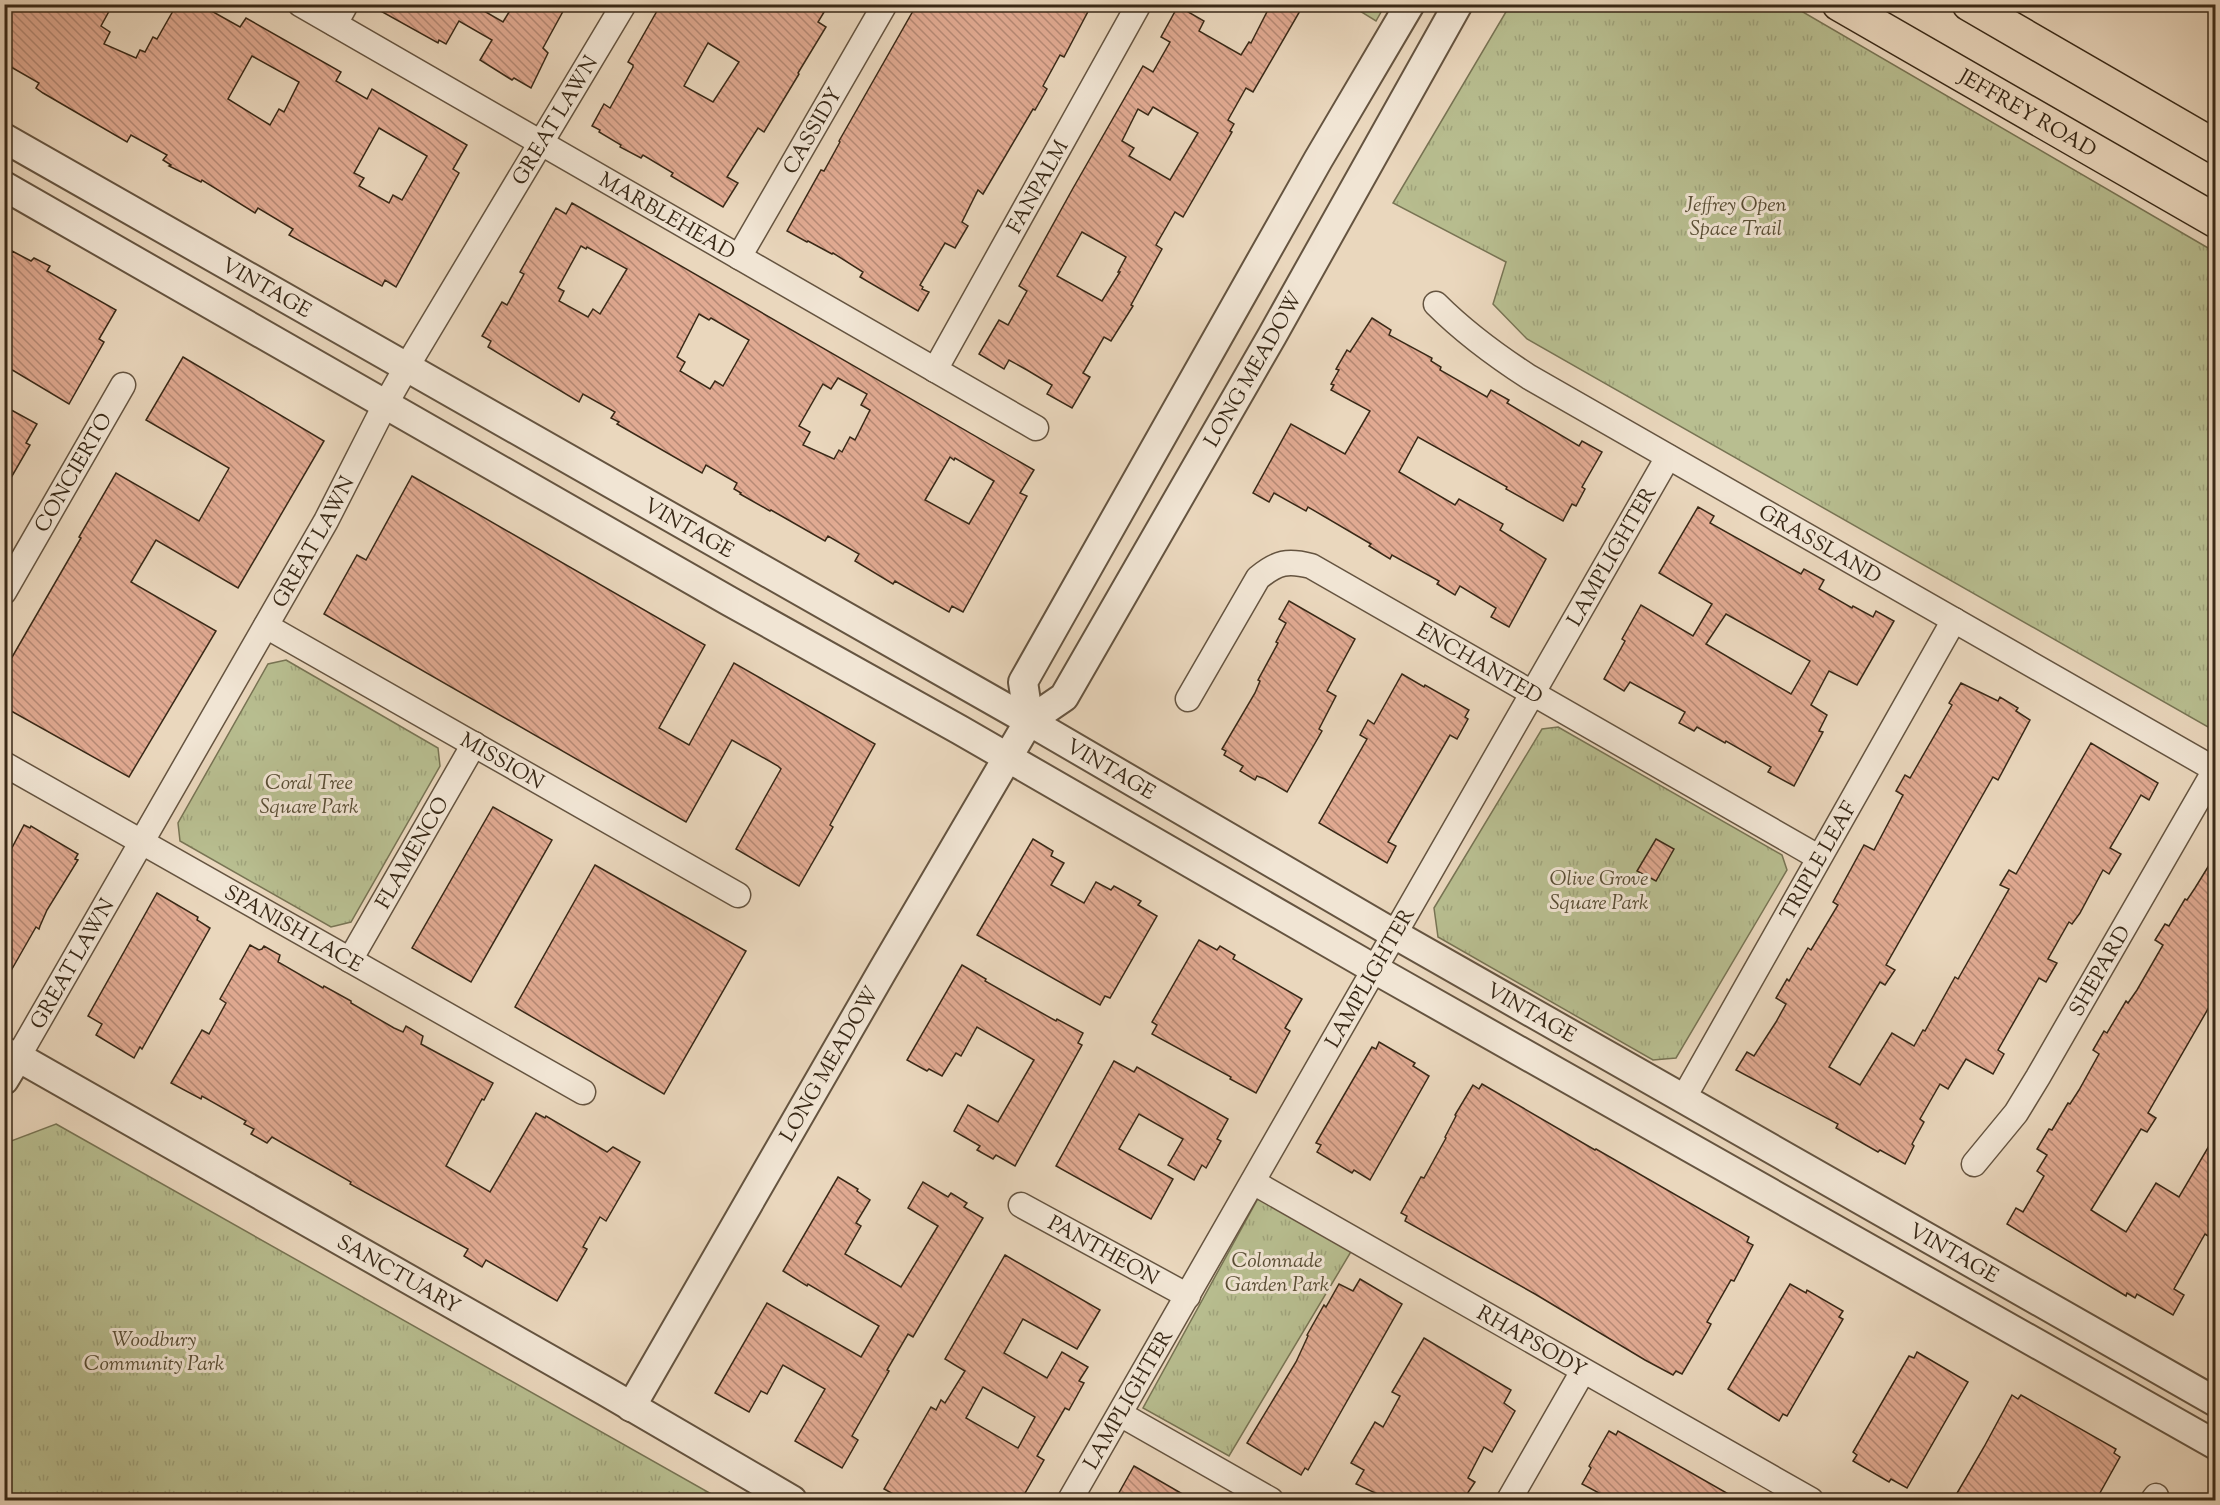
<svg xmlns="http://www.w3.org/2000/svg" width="2220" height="1505" font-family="'Sorts Mill Goudy',serif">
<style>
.park{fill:url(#park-tufts);stroke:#787454;stroke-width:1.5}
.building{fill:url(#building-back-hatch);stroke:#392917;stroke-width:1.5;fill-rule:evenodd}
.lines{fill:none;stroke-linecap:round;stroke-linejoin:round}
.minor-casing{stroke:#655440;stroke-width:27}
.tertiary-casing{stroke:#655440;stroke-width:32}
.primary-casing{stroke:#392917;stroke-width:36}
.minor{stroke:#f1e5d4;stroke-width:24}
.tertiary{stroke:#f1e5d4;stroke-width:28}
.primary{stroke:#ead7bd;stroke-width:33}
.labels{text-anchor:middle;stroke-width:6;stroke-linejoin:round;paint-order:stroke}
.street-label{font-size:21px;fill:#392917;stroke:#f1e5d4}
.park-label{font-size:21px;font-style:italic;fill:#594e35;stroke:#f1e5d4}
</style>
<defs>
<pattern id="park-tufts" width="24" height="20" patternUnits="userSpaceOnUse" patternTransform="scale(1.5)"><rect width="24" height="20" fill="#b8be90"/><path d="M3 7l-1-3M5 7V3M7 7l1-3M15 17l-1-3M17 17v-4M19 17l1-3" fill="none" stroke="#9fa37b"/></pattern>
<pattern id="building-back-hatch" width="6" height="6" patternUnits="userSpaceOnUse" patternTransform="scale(1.5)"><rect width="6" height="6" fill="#e1aa92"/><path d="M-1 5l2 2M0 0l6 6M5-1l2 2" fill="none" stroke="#b78a76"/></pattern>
</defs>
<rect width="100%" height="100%" fill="#ead7bd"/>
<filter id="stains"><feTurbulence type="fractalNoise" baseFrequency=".00333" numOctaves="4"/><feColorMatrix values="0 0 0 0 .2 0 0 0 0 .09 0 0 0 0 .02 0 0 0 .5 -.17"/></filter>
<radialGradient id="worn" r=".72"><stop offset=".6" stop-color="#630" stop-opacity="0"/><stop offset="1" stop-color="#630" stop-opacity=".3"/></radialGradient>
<g class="park">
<polygon points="1350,5 1385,4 1385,5 1376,21"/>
<polygon points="1510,5 1791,5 2215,252 2215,731 1527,339 1493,304 1506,262 1393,203"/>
<polygon points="286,660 438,748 440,766 351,922 331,927 180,841 178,823 268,664"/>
<polygon points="1558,727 1782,855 1787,870 1676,1058 1653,1060 1438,937 1434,908 1542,729"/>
<polygon points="56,1124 722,1500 5,1500 5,1151 11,1141"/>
<polygon points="1261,1193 1352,1250 1229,1456 1143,1408"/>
</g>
<g class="building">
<path d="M4 4H113L101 26 110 32 104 44 136 58 140 50 145 52 153 37 157 39 177 4H199L240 27 246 18 341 72 336 81 367 99 372 89 467 145 453 169 459 173 396 287 385 280 382 286 289 235 293 229 258 208 255 213 202 180 201 182 169 166 171 165 163 160 167 155 131 135 127 142 43 93 36 88 39 83 4 63ZM252 56 299 82 284 112 279 109 270 125 228 99ZM379 128 427 156 402 200 393 195 389 203 359 186 364 178 354 173Z"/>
<polygon points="368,4 472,4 503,22 514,4 567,4 543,48 548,53 531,88 514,78 512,80 480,60 492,40 459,21 446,44 439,40 438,43"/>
<path d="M661 4H829L818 22 826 27 798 73 799 74 764 132 758 128 727 177 738 183 723 207 671 176 673 173 643 155 641 158 620 147 621 145 599 132 600 130 592 126 604 104 610 108 633 67V65L628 62ZM708 43 739 62 713 102 684 86Z"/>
<polygon points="917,4 1092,4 1064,57 1060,55 1043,86 1047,89 1035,110 1033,109 983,194 978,190 962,222 968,226 955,248 945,243 920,285 923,287 922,289 929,292 918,311 860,277 863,272 833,253 832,254 808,241 807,242 787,231 821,170 824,171 840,142 839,141"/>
<path d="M1271 4H1304L1253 92 1246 88 1228 120 1234 124 1230 131 1232 132 1183 217 1175 212 1156 245 1162 249 1131 305 1133 306 1111 341 1104 337 1083 373 1090 377 1072 408 1047 394 1052 385 1027 370 1009 360 1004 369 979 354 999 320 1008 325 1027 291 1019 286 1072 190 1143 66 1153 72 1170 42 1161 37 1178 6 1204 21 1199 31 1241 55 1249 42 1251 43ZM1153 107 1198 133 1170 180 1129 156 1134 148 1122 141 1138 109 1148 115ZM1082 232 1126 257 1118 272H1120L1102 301 1057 276Z"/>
<path d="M572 203 1034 470 1020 493 1027 496 963 612 952 606 949 612 895 581 893 584 855 561 859 554 828 536 825 541 771 510 770 511 740 494 741 493 734 489 737 483 706 465 702 473 617 424 619 422 611 418 615 412 583 394 579 402 488 347 491 341 482 336 502 302 507 305 524 274 520 272 556 208 566 214ZM581 246 586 249 587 247 627 269 600 314 593 309 588 317 559 301 564 291 558 288ZM699 314 709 320 711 318 749 340 723 386 715 381 710 389 680 371 685 362 677 357ZM838 378 867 394 861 405 870 410 855 440 850 437 842 452 839 450 834 459 803 445 810 432 799 426 823 384 831 389ZM950 457 954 460 955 458 994 481 969 524 925 500Z"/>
<polygon points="12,251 31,261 34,258 50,266 47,271 116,310 99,339 104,342 69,404 4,365 4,265"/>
<polygon points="1372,318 1391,330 1389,335 1432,358 1431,361 1441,367 1440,370 1487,397 1491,390 1509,400 1507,403 1579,446 1582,441 1602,452 1582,487 1585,489 1576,506 1572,504 1563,521 1506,489 1507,487 1418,437 1399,472 1455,505 1459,499 1503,524 1500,530 1546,559 1509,627 1491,617 1496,608 1460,586 1455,595 1437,584 1439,581 1392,555 1390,559 1369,546 1371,544 1308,507 1306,511 1274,493 1269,502 1253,493 1291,424 1345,454 1370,411 1331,390 1334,385 1331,384 1339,370 1336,369 1347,350 1350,352"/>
<polygon points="183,357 324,441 238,588 156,540 131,582 216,631 129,777 4,707 4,671 81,538 79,537 116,473 199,521 228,470 229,468 146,420"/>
<polygon points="4,406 37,424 26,443 30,445 4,490"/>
<polygon points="412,476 705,645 659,728 689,745 734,663 875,744 830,825 833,827 799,886 736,849 781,769 778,766 732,740 686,822 324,614 357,555 366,560"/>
<path d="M1698 507 1714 516 1710 523 1801 574 1804 569 1824 580 1819 589 1852 608 1853 606 1873 617 1876 611 1894 621 1857 685 1829 671 1811 705 1827 715 1819 731 1823 732 1794 786 1768 772 1771 767 1726 741 1725 743 1697 727 1694 731 1679 723 1685 712 1630 682 1624 691 1604 679 1625 641 1622 639 1641 605 1693 636 1712 604 1659 573ZM1726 614 1810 661 1791 694 1706 644Z"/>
<polygon points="1289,601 1355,639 1327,691 1336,696 1319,729 1322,731 1287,792 1265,779 1257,776 1255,780 1240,771 1243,766 1224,755 1226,751 1222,749 1255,693 1260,681 1258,680 1278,643 1276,642 1286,623 1279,619"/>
<polygon points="1402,674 1424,687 1425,685 1469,710 1465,717 1468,719 1457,739 1450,735 1388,842 1396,846 1387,863 1319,823 1367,739 1360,735 1368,720 1374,724"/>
<polygon points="1961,683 1998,701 2000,697 2018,708 2016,711 2030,720 1998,780 1993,777 1886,965 1895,970 1885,985 1880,982 1829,1067 1860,1085 1892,1033 1914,1046 1923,1030 1925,1031 1955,977 1958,979 2009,889 2000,885 2009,870 2016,874 2091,743 2158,783 2149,800 2141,795 2129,816 2110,848 2121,854 2109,874 2103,870 2080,913 2072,924 2069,922 2048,959 2057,963 2046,982 2039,978 1998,1050 2004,1054 1993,1074 1966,1059 1948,1089 1940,1084 1920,1119 1924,1122 1912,1144 1914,1146 1905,1164 1880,1150 1878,1152 1836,1128 1838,1124 1736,1070 1747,1052 1754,1056 1776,1022 1786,1004 1776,998 1787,979 1789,981 1808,948 1811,950 1838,905 1833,902 1864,845 1874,850 1903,795 1896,791 1905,775 1910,778 1952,705 1949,703"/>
<polygon points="493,807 552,840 471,982 412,948"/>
<polygon points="24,825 30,828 31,826 78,854 75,859 78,860 47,910 40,926 39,929 36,927 4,983 5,861"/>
<polygon points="1033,839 1053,851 1051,856 1064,863 1051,885 1084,903 1096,882 1111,890 1114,886 1141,901 1138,905 1157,916 1110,998 1105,996 1100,1005 977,935"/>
<polygon points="1656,839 1674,849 1656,881 1637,871"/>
<polygon points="2216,854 2216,995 2148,1113 2156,1118 2147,1132 2141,1129 2091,1210 2126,1232 2156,1183 2179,1197 2216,1134 2216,1241 2205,1234 2174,1289 2184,1295 2173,1315 2137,1294 2135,1298 2127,1293 2126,1296 2007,1224 2016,1208 2023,1212 2044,1176 2037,1171 2047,1155 2037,1149 2049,1129 2052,1130 2068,1103 2070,1104 2079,1090 2099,1054 2093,1050 2104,1031 2107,1033 2126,1001 2128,1003 2137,990 2163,945 2155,940 2165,924 2169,926 2185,899 2187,900 2195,888"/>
<polygon points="595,865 746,951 664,1094 515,1007"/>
<polygon points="157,893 198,917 197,920 210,928 142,1049 140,1047 134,1058 96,1035 102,1024 88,1016"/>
<polygon points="1199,940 1217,950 1220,946 1235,955 1233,959 1302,999 1285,1028 1290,1031 1256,1093 1230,1079 1231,1077 1152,1034 1157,1025 1152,1022"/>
<polygon points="250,945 259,950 262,949 264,946 280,955 278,962 323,988 324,986 351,1001 351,1003 394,1028 403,1032 406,1026 423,1036 421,1044 493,1083 484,1100 482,1099 446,1166 490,1192 536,1113 545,1118 546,1116 607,1152 613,1147 640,1162 606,1221 600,1217 583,1247 587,1249 557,1301 486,1260 482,1267 464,1256 468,1249 350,1184 351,1182 272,1137 267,1143 251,1134 254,1129 244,1124 246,1121 202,1096 201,1099 171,1083 202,1030 209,1034 226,1003 220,999"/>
<polygon points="962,965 986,979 985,981 1056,1021 1057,1019 1083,1033 1078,1043 1082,1045 1015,1166 996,1155 993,1159 977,1150 980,1146 954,1131 968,1105 998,1122 1034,1060 977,1027 961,1056 956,1053 942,1076 929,1069 927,1071 907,1060"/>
<polygon points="1379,1042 1415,1063 1413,1066 1429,1076 1370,1180 1354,1170 1352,1173 1317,1152 1321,1145 1316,1143 1372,1047 1376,1049"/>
<polygon points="1114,1061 1134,1072 1137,1067 1228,1119 1217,1139 1221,1141 1206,1168 1202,1165 1194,1180 1168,1165 1183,1139 1139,1114 1119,1149 1173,1179 1151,1219 1056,1166"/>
<polygon points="1482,1084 1595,1150 1596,1149 1749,1237 1747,1242 1753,1245 1734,1281 1731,1280 1707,1322 1711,1324 1708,1330 1682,1374 1676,1371 1673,1375 1645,1360 1535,1294 1405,1221 1407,1216 1401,1213 1421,1177 1424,1178 1446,1138 1445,1137 1456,1116 1455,1115 1473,1085 1479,1089"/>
<polygon points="838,1177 858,1189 857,1191 870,1200 856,1223 861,1226 845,1254 901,1287 938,1226 908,1208 923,1182 948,1197 951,1193 967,1203 964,1207 983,1218 913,1337 908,1334 887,1370 889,1371 852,1436 858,1440 842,1468 795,1441 825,1389 783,1365 767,1394 761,1391 749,1412 715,1393 767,1303 861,1357 879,1326 808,1284 807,1286 783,1271"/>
<path d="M1005 1255 1100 1310 1077 1349 1023 1319 1004 1353 1047 1378 1062 1352 1088 1367 1079 1381 1084 1383 1069 1410 1065 1408 1037 1456 1044 1460 1021 1500H904L884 1489 931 1407 936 1410 941 1400 945 1403 965 1371 945 1359ZM983 1387 1035 1417 1018 1448 966 1418Z"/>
<polygon points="1360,1279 1402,1304 1308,1470 1305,1468 1301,1475 1247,1443 1296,1362 1308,1336 1307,1335 1324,1305 1326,1307 1339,1284 1353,1291"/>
<polygon points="1790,1284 1806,1293 1807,1290 1843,1311 1839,1317 1843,1319 1787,1416 1783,1414 1779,1421 1728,1389"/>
<polygon points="1424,1338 1511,1390 1504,1403 1515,1411 1492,1452 1484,1447 1468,1478 1475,1482 1463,1500 1390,1500 1356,1484 1364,1470 1351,1463 1375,1422 1383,1427 1400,1396 1392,1392"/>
<polygon points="1917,1352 1968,1382 1907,1488 1891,1479 1889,1482 1853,1461 1857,1455 1853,1452 1909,1356 1914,1358"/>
<polygon points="2012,1395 2018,1399 2021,1395 2116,1449 2114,1453 2120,1457 2096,1500 1953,1500 1984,1447"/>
<polygon points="1609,1431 1616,1435 1618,1431 1739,1500 1612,1500 1582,1484 1591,1468 1589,1466"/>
<polygon points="1134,1466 1193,1500 1115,1500"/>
</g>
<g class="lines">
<defs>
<g id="minor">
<path id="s1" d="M300 4 1036 428"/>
<polyline points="335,24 346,4"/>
<path id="s2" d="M739 257 885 4"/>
<path id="s3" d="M1436 304C1464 332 1495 355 1529 377L2216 770"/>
<path id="s4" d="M935 370 1139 4"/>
<path id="s5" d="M4 592 123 385"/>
<path id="s6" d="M266 626 738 895"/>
<path id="s7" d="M1188 699 1258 578C1277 562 1288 560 1311 566L1818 857"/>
<path id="s8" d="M4 764 583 1092"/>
<path id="s9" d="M350 960 474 744"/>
<path id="s10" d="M4 1049 18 1057 326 521 385 405 406 368 624 4"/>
<path id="s11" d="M1683 1099 1954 620"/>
<path id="s12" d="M1974 1164 2016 1113 2038 1077 2215 770"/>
<path id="s13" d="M1253 1182 1811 1500"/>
<path id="s14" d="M1021 1205 1188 1296"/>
<polyline points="1120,1414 1271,1500"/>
<path id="s15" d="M1070 1500 1668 457"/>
<polyline points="1509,1500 1583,1371"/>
<polyline points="2153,1500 2156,1496"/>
</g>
<g id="tertiary">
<path id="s16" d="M4 138 1029 721 1396 935 2216 1402"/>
<polyline points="4,186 729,601 960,730 1376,970 2216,1445"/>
<polyline points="1029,721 1023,682 1318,160 1410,4"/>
<path id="s17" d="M4 1080 18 1057 605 1391 792 1500"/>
<path id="s18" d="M631 1407 883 970 1029 721 1064 697 1272 336 1458 4"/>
</g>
<g id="primary">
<path id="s19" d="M1839 4 2216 221"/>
<polyline points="1969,4 2216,147"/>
</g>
</defs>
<use href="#minor" class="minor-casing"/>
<use href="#tertiary" class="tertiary-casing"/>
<use href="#primary" class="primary-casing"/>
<use href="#minor" class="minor"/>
<use href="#tertiary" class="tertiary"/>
<use href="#primary" class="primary"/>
</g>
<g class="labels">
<g class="street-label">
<text dy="7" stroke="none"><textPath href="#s19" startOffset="218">JEFFREY ROAD</textPath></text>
<text dy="7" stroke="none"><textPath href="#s10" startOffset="1096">GREAT LAWN</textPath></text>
<text dy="7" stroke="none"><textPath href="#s2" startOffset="146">CASSIDY</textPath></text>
<text dy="7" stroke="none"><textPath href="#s4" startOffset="210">FANPALM</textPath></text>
<text dy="7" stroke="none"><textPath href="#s1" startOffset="424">MARBLEHEAD</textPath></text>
<text dy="7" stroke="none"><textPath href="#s16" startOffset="302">VINTAGE</textPath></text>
<text dy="7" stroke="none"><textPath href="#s18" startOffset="1214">LONG MEADOW</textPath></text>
<text dy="7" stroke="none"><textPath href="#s5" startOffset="138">CONCIERTO</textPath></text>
<text dy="7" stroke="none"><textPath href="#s16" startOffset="788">VINTAGE</textPath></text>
<text dy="7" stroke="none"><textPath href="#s10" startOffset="610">GREAT LAWN</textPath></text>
<text dy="7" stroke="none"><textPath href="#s3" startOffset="454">GRASSLAND</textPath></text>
<text dy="7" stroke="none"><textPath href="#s15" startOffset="1088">LAMPLIGHTER</textPath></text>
<text dy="7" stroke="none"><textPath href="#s7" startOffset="392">ENCHANTED</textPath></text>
<text dy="7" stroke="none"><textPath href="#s6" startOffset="272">MISSION</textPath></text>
<text dy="7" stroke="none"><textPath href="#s16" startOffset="1274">VINTAGE</textPath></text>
<text dy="7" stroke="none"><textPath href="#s9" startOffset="124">FLAMENCO</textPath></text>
<text dy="7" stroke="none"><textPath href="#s11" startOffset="274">TRIPLE LEAF</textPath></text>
<text dy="7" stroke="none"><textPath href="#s8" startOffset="333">SPANISH LACE</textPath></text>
<text dy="7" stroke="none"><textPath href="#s10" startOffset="124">GREAT LAWN</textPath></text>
<text dy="7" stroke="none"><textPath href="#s12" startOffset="231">SHEPARD</textPath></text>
<text dy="7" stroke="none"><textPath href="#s15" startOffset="602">LAMPLIGHTER</textPath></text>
<text dy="7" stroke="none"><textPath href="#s16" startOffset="1760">VINTAGE</textPath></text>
<text dy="7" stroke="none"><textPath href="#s18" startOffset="396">LONG MEADOW</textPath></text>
<text dy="7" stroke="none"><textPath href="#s14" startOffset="94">PANTHEON</textPath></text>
<text dy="7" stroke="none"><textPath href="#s16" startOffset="2246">VINTAGE</textPath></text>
<text dy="7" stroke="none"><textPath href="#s17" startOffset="465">SANCTUARY</textPath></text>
<text dy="7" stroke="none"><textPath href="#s13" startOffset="321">RHAPSODY</textPath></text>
<text dy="7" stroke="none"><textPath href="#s15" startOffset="116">LAMPLIGHTER</textPath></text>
</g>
<g class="park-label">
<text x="1736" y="211">Jeffrey Open<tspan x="1736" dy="24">Space Trail</tspan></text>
<text x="309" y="789">Coral Tree<tspan x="309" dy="24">Square Park</tspan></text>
<text x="1599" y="885">Olive Grove<tspan x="1599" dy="24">Square Park</tspan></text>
<text x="1277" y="1267">Colonnade<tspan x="1277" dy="24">Garden Park</tspan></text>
<text x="154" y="1346">Woodbury<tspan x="154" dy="24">Community Park</tspan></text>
</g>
</g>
<rect width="2220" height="1505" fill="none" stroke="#ead7bd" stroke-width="24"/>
<rect x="6" y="6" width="2208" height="1493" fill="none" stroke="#392917" stroke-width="3"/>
<rect x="12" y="12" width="2196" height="1481" fill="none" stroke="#392917" stroke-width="1.5"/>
<rect width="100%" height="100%" filter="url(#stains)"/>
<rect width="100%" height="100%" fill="url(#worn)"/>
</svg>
